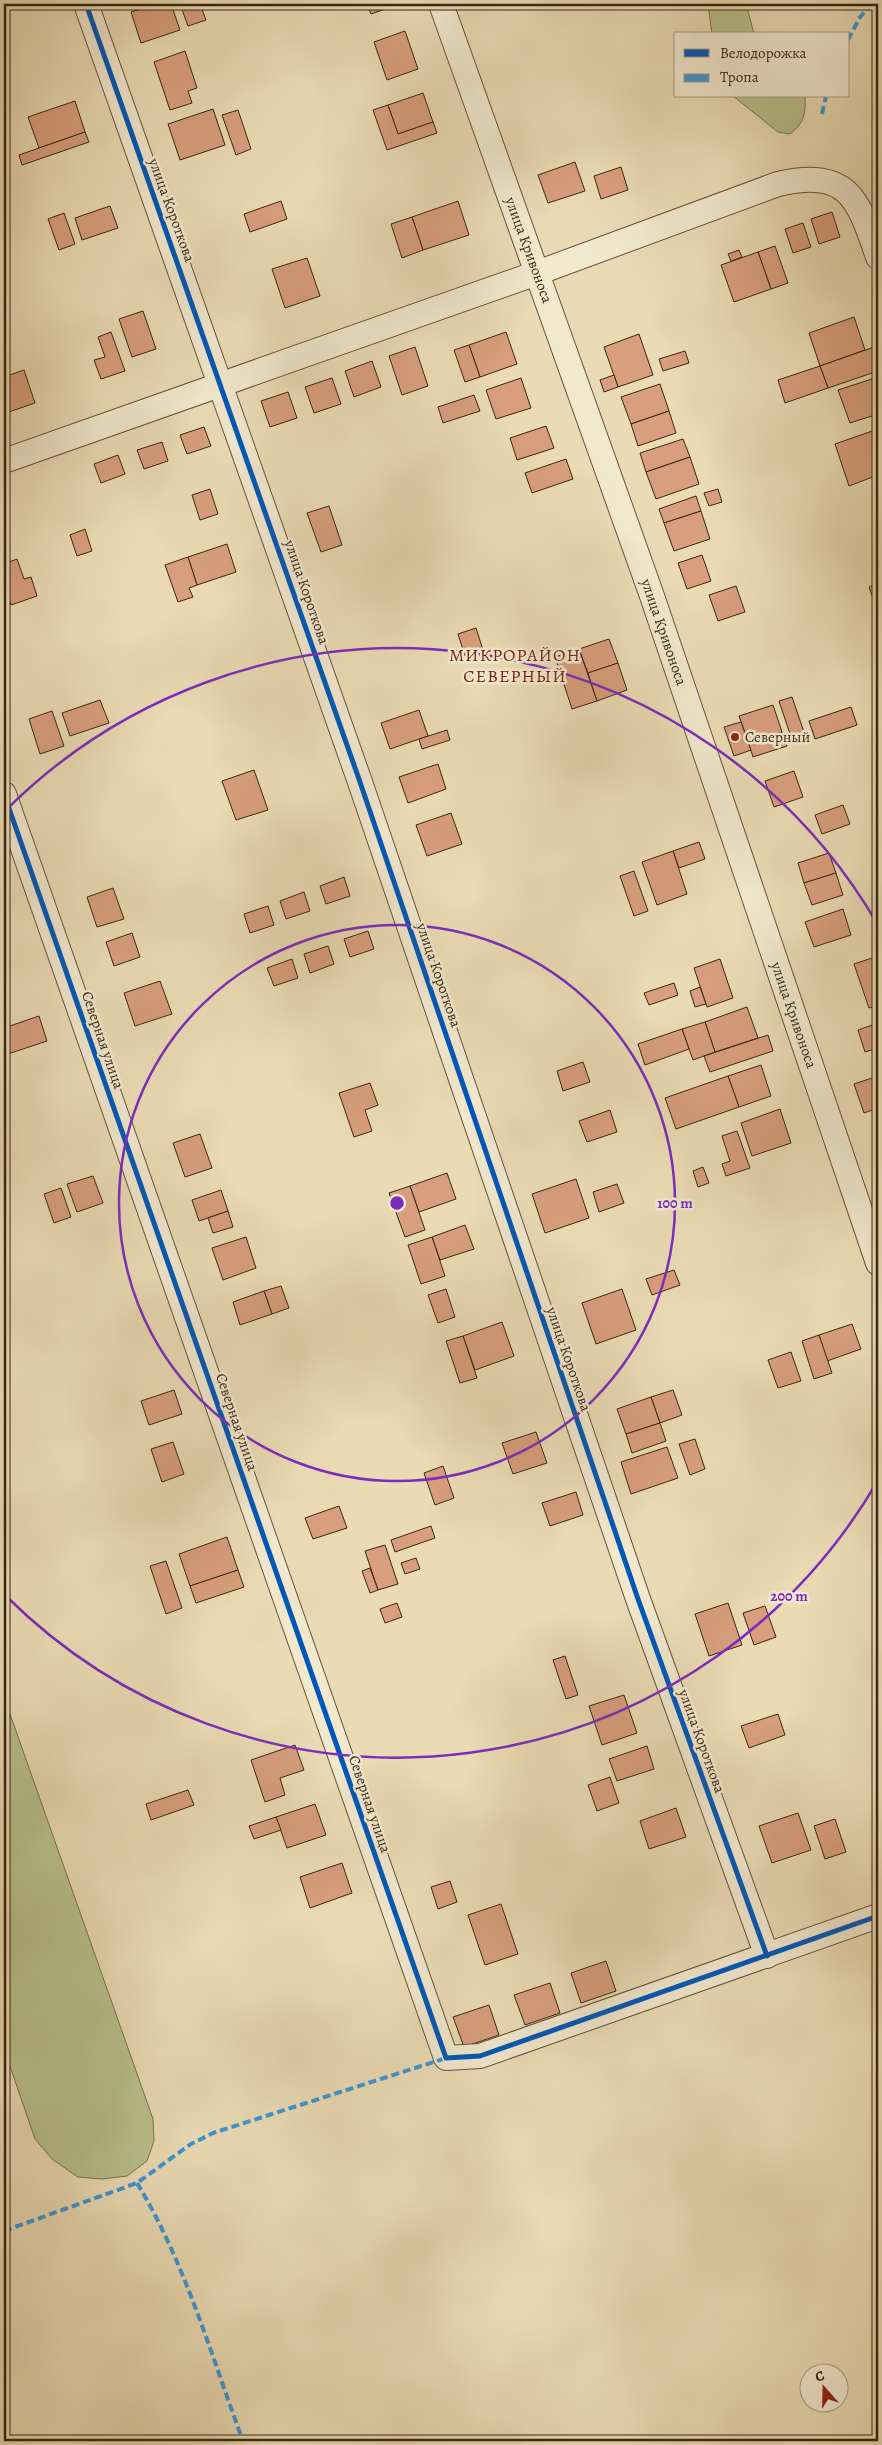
<svg xmlns="http://www.w3.org/2000/svg" width="882" height="2445" font-family="Alegreya,serif">
<style>
.green{fill:#b8c08c;stroke:#78734f}
.building{fill:#d89e7d;stroke:#392612}
.lines{fill:none;stroke-linecap:round;stroke-linejoin:round}
.minor-casing{stroke:#65533a;stroke-width:26}
.minor{stroke:#f1e8ce;stroke-width:24}
.quiet{stroke:#3e95d3;stroke-width:4;stroke-dasharray:8 4;stroke-linecap:butt}
.cycleway-casing{stroke:#f1e8ce;stroke-width:8}
.cycleway{stroke:#0057b8;stroke-width:5}
.ring{fill:none;stroke:#7b2cbf;stroke-width:2.5}
.poi-dot{fill:#8f2418;stroke:#f1e8ce;stroke-width:2}
.labels{text-anchor:middle;stroke-width:5;stroke-linejoin:round;paint-order:stroke}
.street-label{font-size:15px;fill:#392612;stroke:#f1e8ce}
.poi-label{font-size:15px;fill:#392612;stroke:#f1e8ce;text-anchor:start}
.quarter-label{font-size:18px;letter-spacing:1px;fill:#7a1f14;stroke:#f1e8ce}
.centre{fill:#7b2cbf;stroke:#f1e8ce;stroke-width:2.5}
.ring-label{font-size:15px;text-anchor:middle;font-weight:bold;fill:#7b2cbf;stroke:#f1e8ce;stroke-width:5;stroke-linejoin:round;paint-order:stroke}
</style>
<rect width="100%" height="100%" fill="#eadbb4"/>
<filter id="stains"><feTurbulence type="fractalNoise" baseFrequency=".004" numOctaves="4"/><feColorMatrix values="0 0 0 0 .2 0 0 0 0 .09 0 0 0 0 .02 0 0 0 .5 -.17"/></filter>
<radialGradient id="worn" r=".72"><stop offset=".6" stop-color="#630" stop-opacity="0"/><stop offset="1" stop-color="#630" stop-opacity=".3"/></radialGradient>
<g class="green">
<polygon points="705,4 746,4 754,34 712,34 709,12"/>
<path d="M733 96H805C806 114 804 123 790 134L778 132Z"/>
<polygon points="4,1697 153,2119 154,2141 147,2161 127,2176 102,2179 78,2177 52,2159 35,2139 4,2049"/>
</g>
<g class="building">
<polygon points="156,4 171,4 180,30 141,43 131,12"/>
<polygon points="180,4 200,4 206,20 188,26"/>
<polygon points="367,4 400,4 371,14"/>
<polygon points="405,31 418,69 387,80 374,42"/>
<polygon points="185,51 197,88 188,91 192,103 170,110 154,62"/>
<polygon points="423,93 433,122 398,134 388,105"/>
<polygon points="75,101 85,132 39,148 28,117"/>
<polygon points="388,105 398,134 433,122 437,133 387,150 373,110"/>
<polygon points="213,109 225,145 180,160 168,124"/>
<polygon points="238,110 251,149 236,155 222,115"/>
<polygon points="85,132 89,142 22,165 19,155"/>
<polygon points="575,162 585,191 548,203 538,175"/>
<polygon points="621,167 628,190 601,199 594,176"/>
<polygon points="281,201 287,219 250,232 244,214"/>
<polygon points="458,201 469,235 423,250 412,217"/>
<polygon points="110,206 118,228 82,240 75,218"/>
<polygon points="832,212 840,237 819,244 811,219"/>
<polygon points="64,213 75,244 59,250 48,219"/>
<polygon points="412,217 423,250 402,258 391,224"/>
<polygon points="803,223 811,247 793,253 785,229"/>
<polygon points="775,246 788,283 771,289 758,252"/>
<polygon points="739,250 742,257 731,261 728,254"/>
<polygon points="758,252 771,289 734,302 721,265"/>
<polygon points="307,258 320,296 285,308 272,269"/>
<polygon points="143,311 156,349 132,357 119,319"/>
<polygon points="854,317 865,350 820,366 809,333"/>
<polygon points="111,332 125,371 101,379 94,360 105,357 98,337"/>
<polygon points="506,332 517,364 480,377 469,345"/>
<polygon points="639,334 653,375 618,387 604,347"/>
<polygon points="469,345 480,377 465,382 454,350"/>
<polygon points="877,346 878,371 828,388 820,366"/>
<polygon points="415,347 428,386 402,395 389,356"/>
<polygon points="685,351 689,363 663,371 659,359"/>
<polygon points="372,361 381,387 354,397 345,371"/>
<polygon points="820,366 828,388 785,403 778,380"/>
<polygon points="24,370 35,403 6,413 4,405 4,377"/>
<polygon points="614,375 618,387 604,392 600,380"/>
<polygon points="878,377 878,414 850,423 838,390"/>
<polygon points="332,378 341,404 314,413 305,387"/>
<polygon points="521,378 531,408 496,419 486,390"/>
<polygon points="660,384 669,411 631,424 621,397"/>
<polygon points="288,392 297,418 270,427 261,401"/>
<polygon points="474,395 480,411 443,423 438,407"/>
<polygon points="669,411 676,433 638,446 631,424"/>
<polygon points="546,426 554,448 517,460 510,438"/>
<polygon points="204,427 211,446 187,454 180,435"/>
<polygon points="878,429 878,475 849,486 835,444"/>
<polygon points="683,439 690,457 646,472 640,453"/>
<polygon points="162,442 168,461 144,469 137,450"/>
<polygon points="118,455 125,474 101,483 94,464"/>
<polygon points="690,457 699,484 656,499 646,472"/>
<polygon points="566,459 573,479 532,493 525,473"/>
<polygon points="210,489 218,514 200,520 192,495"/>
<polygon points="718,489 722,502 709,506 704,493"/>
<polygon points="696,496 701,511 664,523 659,509"/>
<polygon points="329,506 342,545 321,552 307,513"/>
<polygon points="701,511 710,539 674,551 664,523"/>
<polygon points="85,529 92,551 77,556 70,535"/>
<polygon points="227,544 236,572 197,585 188,557"/>
<polygon points="702,555 711,581 687,589 678,563"/>
<polygon points="188,557 197,585 189,588 193,597 178,602 165,565"/>
<polygon points="17,559 24,579 31,577 37,596 11,605 4,584 4,564"/>
<polygon points="878,583 878,607 876,607 869,587"/>
<polygon points="736,586 745,612 718,621 709,595"/>
<polygon points="476,628 483,650 465,656 458,634"/>
<polygon points="609,639 618,663 588,673 579,649"/>
<polygon points="579,649 597,701 572,709 555,657"/>
<polygon points="618,663 627,690 597,701 588,673"/>
<polygon points="792,697 804,732 791,737 779,701"/>
<polygon points="100,700 109,723 70,736 62,713"/>
<polygon points="773,705 782,732 749,744 739,716"/>
<polygon points="851,707 857,725 815,739 809,721"/>
<polygon points="419,710 428,736 390,749 381,723"/>
<polygon points="52,711 64,746 40,754 29,719"/>
<polygon points="741,722 751,750 734,756 724,727"/>
<polygon points="447,730 450,740 422,749 419,739"/>
<polygon points="782,732 787,746 753,757 749,744"/>
<polygon points="438,764 446,789 408,803 399,777"/>
<polygon points="254,770 268,810 236,820 222,781"/>
<polygon points="794,771 803,797 774,807 765,781"/>
<polygon points="843,805 850,824 822,834 815,815"/>
<polygon points="451,813 462,844 427,856 416,825"/>
<polygon points="699,842 705,859 679,868 673,851"/>
<polygon points="673,851 687,894 657,905 642,862"/>
<polygon points="829,853 836,873 804,883 798,863"/>
<polygon points="634,871 648,911 634,916 620,876"/>
<polygon points="836,873 843,895 812,905 804,883"/>
<polygon points="344,877 350,896 326,904 320,886"/>
<polygon points="113,888 124,919 97,927 87,897"/>
<polygon points="304,892 310,911 286,919 280,901"/>
<polygon points="268,906 274,925 250,933 244,914"/>
<polygon points="843,909 851,935 814,947 805,922"/>
<polygon points="368,931 374,949 350,957 344,939"/>
<polygon points="132,933 140,957 114,966 106,942"/>
<polygon points="328,946 334,964 310,973 304,954"/>
<polygon points="875,957 878,968 878,1005 869,1008 854,964"/>
<polygon points="292,959 298,978 274,986 267,968"/>
<polygon points="720,959 733,998 707,1007 694,968"/>
<polygon points="160,981 172,1014 135,1026 124,993"/>
<polygon points="674,983 678,995 649,1005 644,993"/>
<polygon points="700,987 706,1004 695,1007 690,991"/>
<polygon points="747,1007 758,1038 715,1052 705,1022"/>
<polygon points="39,1016 47,1041 8,1054 4,1043 4,1028"/>
<polygon points="705,1022 715,1052 693,1060 682,1029"/>
<polygon points="878,1023 878,1048 865,1052 858,1030"/>
<polygon points="682,1029 689,1049 645,1065 638,1044"/>
<polygon points="768,1035 773,1051 710,1072 704,1056"/>
<polygon points="583,1062 590,1082 563,1091 557,1071"/>
<polygon points="761,1065 771,1096 739,1107 728,1076"/>
<polygon points="728,1076 739,1107 676,1129 665,1098"/>
<polygon points="878,1076 878,1108 864,1113 854,1084"/>
<polygon points="370,1083 378,1105 365,1110 372,1131 354,1137 339,1093"/>
<polygon points="780,1109 791,1143 752,1156 741,1123"/>
<polygon points="610,1110 617,1132 587,1142 579,1121"/>
<polygon points="737,1131 750,1168 726,1176 722,1164 730,1161 722,1136"/>
<polygon points="200,1134 212,1168 185,1177 173,1143"/>
<polygon points="703,1167 709,1183 698,1187 693,1171"/>
<polygon points="447,1173 456,1199 419,1212 410,1186"/>
<polygon points="93,1176 103,1203 77,1212 67,1184"/>
<polygon points="576,1179 589,1218 545,1233 532,1194"/>
<polygon points="617,1184 624,1203 599,1212 593,1192"/>
<polygon points="410,1186 425,1230 405,1237 389,1193"/>
<polygon points="61,1188 71,1217 54,1223 44,1194"/>
<polygon points="221,1190 228,1211 199,1221 192,1200"/>
<polygon points="228,1211 233,1227 213,1233 208,1218"/>
<polygon points="465,1225 474,1249 440,1260 432,1237"/>
<polygon points="246,1237 256,1268 223,1280 212,1248"/>
<polygon points="432,1237 445,1276 421,1284 408,1245"/>
<polygon points="674,1270 680,1285 652,1295 646,1279"/>
<polygon points="281,1286 289,1308 272,1314 264,1291"/>
<polygon points="446,1289 455,1317 438,1323 428,1295"/>
<polygon points="622,1289 636,1330 596,1344 582,1303"/>
<polygon points="264,1291 272,1314 240,1325 233,1302"/>
<polygon points="502,1322 514,1356 475,1370 463,1336"/>
<polygon points="852,1324 861,1349 827,1361 819,1335"/>
<polygon points="819,1335 832,1373 814,1379 802,1341"/>
<polygon points="463,1336 477,1378 460,1383 446,1341"/>
<polygon points="791,1352 801,1381 778,1388 768,1360"/>
<polygon points="174,1390 182,1414 149,1425 141,1401"/>
<polygon points="673,1390 682,1415 660,1423 651,1397"/>
<polygon points="651,1397 660,1423 626,1434 617,1409"/>
<polygon points="660,1423 666,1441 632,1453 626,1434"/>
<polygon points="536,1432 547,1463 513,1474 502,1443"/>
<polygon points="695,1439 705,1469 690,1475 679,1444"/>
<polygon points="173,1442 184,1474 162,1482 151,1449"/>
<polygon points="667,1447 678,1478 631,1494 621,1462"/>
<polygon points="443,1466 454,1498 435,1505 424,1473"/>
<polygon points="576,1492 583,1515 550,1526 542,1503"/>
<polygon points="339,1506 347,1528 313,1539 305,1518"/>
<polygon points="431,1526 435,1538 395,1552 391,1540"/>
<polygon points="227,1537 238,1570 190,1586 179,1554"/>
<polygon points="385,1545 398,1584 378,1590 365,1551"/>
<polygon points="416,1558 420,1569 405,1574 401,1563"/>
<polygon points="166,1561 182,1608 166,1614 150,1566"/>
<polygon points="370,1568 378,1590 370,1593 362,1571"/>
<polygon points="238,1570 244,1587 196,1603 190,1586"/>
<polygon points="397,1603 402,1617 385,1623 380,1609"/>
<polygon points="728,1603 742,1645 709,1656 695,1614"/>
<polygon points="765,1606 776,1637 754,1645 743,1613"/>
<polygon points="565,1656 578,1695 566,1699 553,1660"/>
<polygon points="624,1695 637,1733 602,1745 589,1706"/>
<polygon points="778,1714 785,1735 749,1748 741,1726"/>
<polygon points="295,1745 304,1770 280,1778 285,1795 265,1802 251,1760"/>
<polygon points="647,1746 654,1769 617,1781 609,1759"/>
<polygon points="610,1777 619,1803 597,1811 588,1785"/>
<polygon points="188,1790 194,1805 151,1820 146,1804"/>
<polygon points="315,1804 326,1835 287,1848 276,1817"/>
<polygon points="676,1808 686,1837 649,1849 640,1821"/>
<polygon points="798,1813 811,1850 772,1863 759,1826"/>
<polygon points="276,1817 281,1830 254,1839 249,1826"/>
<polygon points="835,1819 846,1852 825,1859 814,1826"/>
<polygon points="342,1863 352,1893 310,1908 300,1877"/>
<polygon points="450,1881 457,1902 438,1909 431,1887"/>
<polygon points="501,1904 518,1954 485,1965 468,1915"/>
<polygon points="606,1961 616,1991 581,2003 571,1973"/>
<polygon points="550,1983 560,2013 525,2025 514,1995"/>
<polygon points="489,2005 499,2035 464,2047 453,2017"/>
</g>
<g class="lines">
<defs>
<g id="minor">
<polyline points="86,4 360,782 638,1599 767,1956"/>
<polyline points="441,4 652,596 878,1263"/>
<path d="M4 461 537 273 778 184C849 168 858 199 878 257"/>
<polyline points="4,794 446,2058 480,2056 878,1916"/>
</g>
</defs>
<use href="#minor" class="minor-casing"/>
<use href="#minor" class="minor"/>
<g class="quiet">
<polyline points="848,40 860,17 872,4"/>
<polyline points="822,114 826,96"/>
<path d="M137 2183C185 2262 211 2355 243 2441"/>
<polyline points="4,2231 137,2183 191,2144 213,2133 446,2058"/>
</g>
<defs>
<g id="cycleway">
<polyline points="86,4 360,782 638,1599 767,1956"/>
<polyline points="4,794 446,2058 480,2056 878,1916"/>
</g>
</defs>
<use href="#cycleway" class="cycleway-casing"/>
<use href="#cycleway" class="cycleway"/>
</g>
<g class="ring">
<circle cx="397" cy="1203" r="278"/>
<path d="M878 1480A555 555 0 0 1 5 1595M5 811A555 555 0 0 1 878 925"/>
</g>
<circle class="poi-dot" cx="735" cy="737" r="5"/>
<g class="labels">
<g class="street-label">
<text transform="translate(172 210) rotate(70)" y="5">улица Короткова</text>
<text transform="translate(529 250) rotate(70)" y="5">улица Кривоноса</text>
<text transform="translate(307 592) rotate(71)" y="5">улица Короткова</text>
<text transform="translate(664 632) rotate(71)" y="5">улица Кривоноса</text>
<text transform="translate(439 975) rotate(71)" y="5">улица Короткова</text>
<text transform="translate(794 1015) rotate(71)" y="5">улица Кривоноса</text>
<text transform="translate(103 1040) rotate(71)" y="5">Северная улица</text>
<text transform="translate(569 1359) rotate(71)" y="5">улица Короткова</text>
<text transform="translate(237 1422) rotate(71)" y="5">Северная улица</text>
<text transform="translate(702 1741) rotate(70)" y="5">улица Короткова</text>
<text transform="translate(370 1804) rotate(71)" y="5">Северная улица</text>
</g>
<g class="poi-label">
<text x="745" y="742">Северный</text>
</g>
<g class="quarter-label">
<text x="515" y="661">МИКРОРАЙОН<tspan x="515" dy="21">СЕВЕРНЫЙ</tspan></text>
</g>
</g>
<circle cx="397" cy="1203" r="8" class="centre"/>
<g class="ring-label">
<text x="675" y="1208">100 m</text>
<text x="789" y="1601">200 m</text>
</g>
<rect width="882" height="2445" fill="none" stroke="#eadbb4" stroke-width="20"/>
<rect x="5" y="5" width="872" height="2435" fill="none" stroke="#392612" stroke-width="2.5"/>
<rect x="10" y="10" width="862" height="2425" fill="none" stroke="#392612"/>
<rect x="674" y="32" width="175" height="65" fill="#f1e8ce" stroke="#a79a83"/>
<rect x="684" y="49" width="25" height="8" fill="#0057b8" stroke="#a79a83"/>
<text x="720" y="58" font-size="15" fill="#392612">Велодорожка</text>
<rect x="684" y="74" width="25" height="8" fill="#3e95d3" stroke="#a79a83"/>
<text x="720" y="82" font-size="15" fill="#392612">Тропа</text>
<g transform="translate(824 2388) rotate(340)"><circle r="24" fill="#f1e8ce" stroke="#a79a83"/>
<path d="M0-4L9 19L0 12L-9 19Z" fill="#8f2418"/>
<text y="-8" font-size="14" font-weight="bold" text-anchor="middle" fill="#392612">С</text>
</g>
<rect width="100%" height="100%" filter="url(#stains)"/>
<rect width="100%" height="100%" fill="url(#worn)"/>
</svg>
